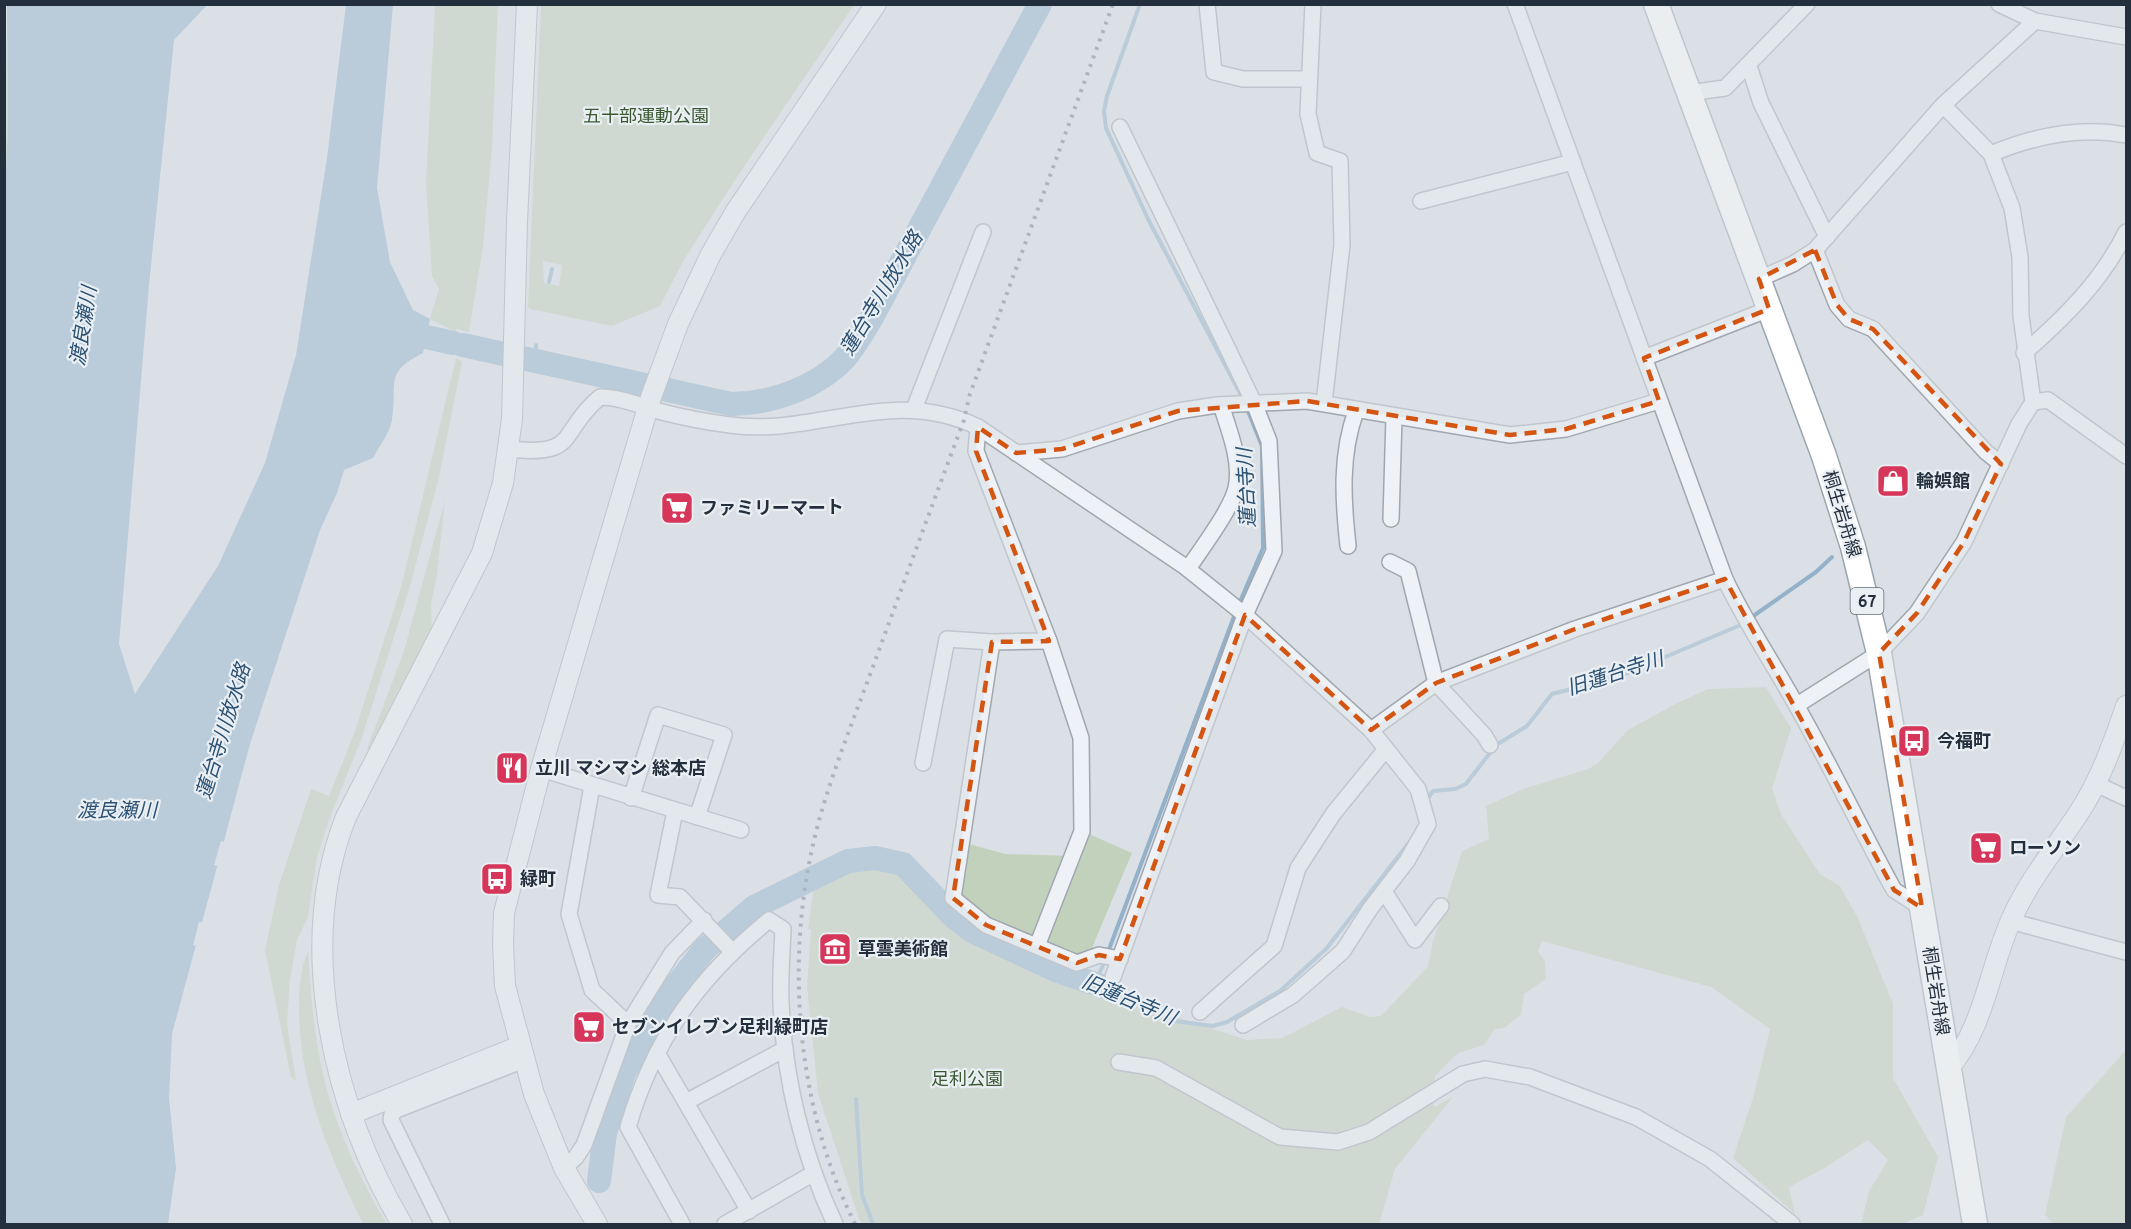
<svg xmlns="http://www.w3.org/2000/svg" width="2131" height="1229" font-family="Overpass,'Noto Sans JP',sans-serif">
<style>
.green{fill:#c2d1bb;fill-rule:evenodd}
.water{fill:#93b1c9}
.pier{fill:#dbe0e6}
.lines{fill:none;stroke-linecap:round;stroke-linejoin:round}
.stream{stroke:#93b1c9;stroke-width:4}
.river{stroke:#93b1c9;stroke-width:24}
.minor-casing{stroke:#a0a7b0;stroke-width:18}
.tertiary-casing{stroke:#a0a7b0;stroke-width:22}
.primary-casing{stroke:#99a5b3;stroke-width:27}
.minor{stroke:#eef1f5;stroke-width:15}
.tertiary{stroke:#eef1f5;stroke-width:20}
.primary{stroke:#fff;stroke-width:24}
.rail{stroke:#738191;stroke-width:4;stroke-dasharray:3 6;stroke-linecap:butt}
.marked{fill:none;stroke:#d45511;stroke-width:4.5;stroke-dasharray:12 8;stroke-linejoin:round}
.labels{text-anchor:middle;stroke-width:4.5;stroke-linejoin:round;paint-order:stroke}
.shield{fill:#eaeff4;stroke:#5f6974;stroke-width:1.5}
.shield-label{font-size:16px;font-weight:bold;fill:#242f3d}
.park-label{font-size:18px;fill:#3b5931;stroke:#eaeff4}
.poi-label{font-size:18px;font-weight:bold;fill:#242f3d;stroke:#eaeff4;text-anchor:start}
.street-label{font-size:18px;fill:#242f3d;stroke:#eaeff4}
.water-label{font-size:20px;font-style:italic;fill:#2c5173;stroke:#eaeff4}
</style>
<rect width="100%" height="100%" fill="#dbe0e6"/>
<g class="green">
<polygon points="435,5 498,5 492,148 483,247 469,332 456,329 456,332 430,319 439,289 432,276 426,183"/>
<path d="M541 5H854L743 168 685 258 660 306 612 326 530 309 528 306ZM543 261 562 265 559 286 544 283Z"/>
<polygon points="6,26 8,130 5,207 4,27"/>
<polygon points="456,358 462,362 439,477 409,590 361,740 329,820 317,857 308,917 297,940 290,980 287,1023 296,1081 291,1077 265,950 279,885 311,789 329,796 354,734 401,587"/>
<polygon points="445,500 437,575 431,604 432,636 371,751 367,749 404,651"/>
<polygon points="1766,687 1791,728 1772,789 1781,814 1820,874 1840,886 1858,918 1893,1004 1893,1078 1938,1157 1923,1215 1903,1224 1861,1224 1869,1191 1888,1160 1868,1140 1823,1169 1789,1187 1795,1214 1733,1158 1753,1098 1770,1029 1711,987 1542,941 1538,952 1545,961 1546,979 1524,994 1521,1015 1504,1028 1495,1029 1484,1045 1458,1053 1435,1076 1434,1107 1453,1097 1395,1169 1379,1224 863,1224 859,1219 818,1093 807,986 811,929 808,929 813,892 843,874 871,867 904,875 956,927 962,842 1005,854 1072,856 1082,831 1132,853 1094,943 1079,985 1247,1040 1282,1038 1342,1007 1370,1017 1381,1016 1428,966 1433,941 1462,851 1489,839 1486,806 1523,789 1588,769 1597,764 1628,730 1673,705 1708,689"/>
<path d="M308 951C311 990 313 1030 322 1069 333 1122 359 1178 387 1224H363C329 1154 300 1089 299 1010 299 990 300 969 308 951Z"/>
<polygon points="2126,1050 2126,1224 2054,1224 2045,1215 2066,1117"/>
</g>
<path class="water" d="M7 5H207L174 40 149 285 119 644 135 694 218 566 265 463 296 355 327 158 346 5H393L377 188 390 262 413 310 430 319 423 353C383 373 398 383 392 420 390 432 379 447 373 458L344 470 337 493 320 530 250 744 172 1034 169 1098 176 1168 168 1224H5L4 207 8 130Z"/>
<g class="pier">
<polygon points="221,841 227,843 220,867 214,865"/>
<polygon points="199,922 205,923 199,947 193,945"/>
</g>
<g class="lines">
<g class="stream">
<polyline points="1140,4 1107,96 1104,111 1106,128 1148,219 1243,399"/>
<polyline points="549,282 552,269"/>
<polyline points="535,360 536,345"/>
<polyline points="1239,604 1263,548 1262,446 1246,406"/>
<polyline points="1749,619 1816,572 1832,557"/>
<polyline points="1426,801 1433,791 1455,789 1466,784 1496,745 1527,726 1552,694 1618,677 1743,624"/>
<polyline points="1108,952 1235,614"/>
<polyline points="1095,982 1106,959"/>
<polyline points="1107,988 1174,1021 1213,1026 1227,1022 1280,991 1326,949 1411,840"/>
<polyline points="856,1099 862,1195 873,1224"/>
</g>
<g class="river">
<polyline points="394,335 426,337 453,343"/>
<path d="M463 345 731 404C770 404 817 388 845 358 855 347 863 332 871 319L1040 4"/>
<polyline points="599,1181 605,1133 624,1073 664,1001 704,950 754,907 848,861 875,858 903,864 953,916 972,931 1058,971 1107,988"/>
</g>
<defs>
<g id="minor">
<polyline points="1207,4 1214,72 1243,79 1309,79"/>
<polyline points="1313,4 1308,114 1317,153 1340,161 1342,245 1324,403"/>
<path d="M1515 4 1725 579C1745 622 1772 661 1795 703 1830 764 1860 828 1894 890L1922 908"/>
<polyline points="1999,4 2035,21 2126,37"/>
<polyline points="1749,66 1761,103 1827,237"/>
<polyline points="1689,93 1725,88 1807,4"/>
<path d="M1991 154C2034 136 2080 126 2126 135"/>
<polyline points="1421,201 1573,162"/>
<polyline points="1815,250 1837,305 1849,319 1873,329 1986,452 2001,464"/>
<polyline points="1759,279 1793,264 1815,250 1943,105 2035,21"/>
<path d="M2024 353C2064 318 2102 281 2126 232"/>
<polyline points="1644,358 1769,309"/>
<polyline points="2033,402 2048,400 2126,456"/>
<polyline points="914,409 983,232"/>
<polyline points="978,427 976,451 1049,641 1081,738 1082,831 1037,946"/>
<path d="M509 449C580 457 558 432 600 397 619 397 639 405 658 411 681 417 706 422 730 425 817 437 890 385 978 427L1184 566 1245 615 1371 730 1418 789 1428 824 1407 861 1370 909 1343 951 1293 995 1243 1025"/>
<polyline points="1016,453 1062,449 1178,411 1217,405 1307,401 1510,435 1566,429 1659,401"/>
<polyline points="1391,519 1394,417"/>
<path d="M1348 546C1343 500 1340 455 1356 411"/>
<polyline points="1390,562 1408,571 1436,683 1484,735 1490,745"/>
<path d="M1188 569C1201 549 1231 510 1236 488 1242 462 1229 430 1221 405"/>
<polyline points="1049,641 992,642 953,898 986,925 1077,963 1099,955 1120,959"/>
<polyline points="1797,705 1879,653 1917,613 1964,542 2019,424 2033,402 2021,316 2020,257 2012,208 1991,154 1943,105"/>
<polyline points="1371,730 1436,683 1575,629 1725,579"/>
<polyline points="923,763 947,639 992,642"/>
<polyline points="541,769 741,830"/>
<polyline points="2096,784 2126,798"/>
<polyline points="592,786 569,914 592,990 628,1024"/>
<polyline points="631,798 658,715 724,735 697,817"/>
<polyline points="675,811 658,895 680,897 731,950"/>
<polyline points="1384,891 1415,940 1441,906"/>
<polyline points="2010,921 2126,952"/>
<polyline points="1113,977 1245,615 1274,551 1269,441 1254,403 1120,127"/>
<polyline points="1200,1012 1274,946 1298,868 1333,814 1386,749"/>
<polyline points="657,1053 749,1211"/>
<polyline points="1119,1062 1156,1068 1280,1137 1338,1142 1369,1132 1463,1074 1485,1069 1530,1077 1636,1117 1710,1159 1792,1224"/>
<polyline points="686,1102 785,1049"/>
<polyline points="564,1168 576,1157 584,1145 628,1024 672,953 704,920"/>
<polyline points="442,1224 391,1120 392,1114 396,1110 524,1060"/>
<path d="M682 1224 628 1127C654 1039 698 978 769 920L783 929C782 953 780 978 781 1002 784 1078 803 1156 835 1224"/>
<polyline points="725,1224 814,1173"/>
</g>
<g id="tertiary">
<path d="M1948 1069C1985 1027 1989 968 2012 918 2029 880 2055 849 2078 814 2100 781 2113 744 2126 706"/>
<polyline points="351,1114 520,1046"/>
<path d="M402 1224C333 1109 295 946 346 817L482 553 503 483 512 419 517 222 527 4"/>
<polyline points="597,1224 564,1168 534,1094 505,986 503,944 504,913 541,769 651,397 678,324 711,254 736,211 876,4"/>
</g>
<polyline id="primary" points="1656,4 1824,456 1853,547 1879,653 1975,1224"/>
</defs>
<use href="#minor" class="minor-casing"/>
<use href="#tertiary" class="tertiary-casing"/>
<use href="#primary" class="primary-casing"/>
<use href="#minor" class="minor"/>
<use href="#tertiary" class="tertiary"/>
<use href="#primary" class="primary"/>
<path class="rail" d="M855 1224C794 1102 783 948 820 817 836 761 859 706 879 650 907 574 935 497 964 420L970 394 1113 4"/>
</g>
<path d="M0 0H2131V1229H0ZM1815 250 1837 305 1849 319 1873 329 2001 464 1964 542 1917 613 1879 653 1922 908 1894 890 1725 579 1575 629 1436 683 1371 730 1245 615 1120 959 1099 955 1077 963 986 925 953 898 992 642 1049 641 976 451 978 427 1016 453 1062 449 1178 411 1307 401 1510 435 1566 429 1659 401 1644 358 1769 309 1759 279Z" fill="#dbe0e6" fill-opacity=".55" fill-rule="evenodd"/>
<path class="marked" d="M1815 250 1837 305 1849 319 1873 329 2001 464 1964 542 1917 613 1879 653 1922 908 1894 890 1725 579 1575 629 1436 683 1371 730 1245 615 1120 959 1099 955 1077 963 986 925 953 898 992 642 1049 641 976 451 978 427 1016 453 1062 449 1178 411 1307 401 1510 435 1566 429 1659 401 1644 358 1769 309 1759 279Z"/>
<defs>
<symbol id="shop-square" viewBox="-11 -11 22 22"><rect x="-9" y="-9" width="18" height="18" rx="4" fill="#d53659" stroke="#eaeff4"/><path d="M-5-2.5h2.3a2.7 3.5 0 0 1 5.4 0H5L5.5 6h-11ZM-1.5-2.5h3a1.5 2.3 0 0 0-3 0Z" fill="#fff"/></symbol>
<symbol id="supermarket-square" viewBox="-11 -11 22 22"><rect x="-9" y="-9" width="18" height="18" rx="4" fill="#d53659" stroke="#eaeff4"/><path d="M-6-5.5h2.5l.6 2H6L4.5 2H-2.5L-4.4-4H-6ZM-1.5 3.2a1.3 1.3 0 1 0 .1 0ZM3 3.2a1.3 1.3 0 1 0 .1 0Z" fill="#fff"/></symbol>
<symbol id="bus-square" viewBox="-11 -11 22 22"><rect x="-9" y="-9" width="18" height="18" rx="4" fill="#d53659" stroke="#eaeff4"/><path d="M-5-6H5V4H4V6H2V4H-2V6H-4V4H-5ZM-3.5-4V0h7V-4ZM-3.5 1.2v1.5H-2V1.2ZM2 1.2v1.5H3.5V1.2Z" fill="#fff"/></symbol>
<symbol id="restaurant-square" viewBox="-11 -11 22 22"><rect x="-9" y="-9" width="18" height="18" rx="4" fill="#d53659" stroke="#eaeff4"/><path d="M-5-6h1v4h1v-4h1v4h1v-4h1v5L-1.5 .5V6h-2V.5L-5-1ZM5-6V6H3V1.5H1.5Q1.5-4 5-6Z" fill="#fff"/></symbol>
<symbol id="museum-square" viewBox="-11 -11 22 22"><rect x="-9" y="-9" width="18" height="18" rx="4" fill="#d53659" stroke="#eaeff4"/><path d="M0-6L6-3V-2H-6V-3ZM-5-1h2V3h-2ZM-1-1h2V3h-2ZM3-1h2V3H3ZM-6 4H6V6H-6Z" fill="#fff"/></symbol>
</defs>
<g fill-rule="evenodd">
<use href="#shop-square" x="1874" y="462" width="38" height="38"/>
<use href="#supermarket-square" x="658" y="489" width="38" height="38"/>
<use href="#bus-square" x="1895" y="722" width="38" height="38"/>
<use href="#restaurant-square" x="493" y="749" width="38" height="38"/>
<use href="#supermarket-square" x="1967" y="829" width="38" height="38"/>
<use href="#bus-square" x="478" y="860" width="38" height="38"/>
<use href="#museum-square" x="816" y="930" width="38" height="38"/>
<use href="#supermarket-square" x="570" y="1008" width="38" height="38"/>
</g>
<g class="labels">
<rect class="shield" x="1850.5" y="588" width="33" height="26" rx="4.5"/>
<g class="shield-label">
<text x="1867" y="607">67</text>
</g>
<g class="park-label">
<text x="646" y="122">五十部運動公園</text>
<text x="967" y="1085">足利公園</text>
</g>
<g class="poi-label">
<text x="1916" y="487">輪娯館</text>
<text x="700" y="514">ファミリーマート</text>
<text x="1937" y="747">今福町</text>
<text x="535" y="774">立川 マシマシ 総本店</text>
<text x="2009" y="854">ローソン</text>
<text x="520" y="885">緑町</text>
<text x="858" y="955">草雲美術館</text>
<text x="612" y="1033">セブンイレブン足利緑町店</text>
</g>
<g class="street-label">
<text transform="translate(1842 514) rotate(73)" y="6">桐生岩舟線</text>
<text transform="translate(1936 991) rotate(81)" y="6">桐生岩舟線</text>
</g>
<g class="water-label">
<text transform="translate(881 293) rotate(-59)" y="7">蓮台寺川放水路</text>
<text transform="translate(83 326) rotate(-81)" y="7">渡良瀬川</text>
<text transform="translate(1246 488) rotate(-93)" y="7">蓮台寺川</text>
<text transform="translate(1615 673) rotate(-18)" y="7">旧蓮台寺川</text>
<text transform="translate(223 731) rotate(-73)" y="7">蓮台寺川放水路</text>
<text x="117" y="817">渡良瀬川</text>
<text transform="translate(1129 999) rotate(23)" y="7">旧蓮台寺川</text>
</g>
</g>
<rect width="2131" height="1229" fill="none" stroke="#242f3d" stroke-width="12"/>
</svg>
